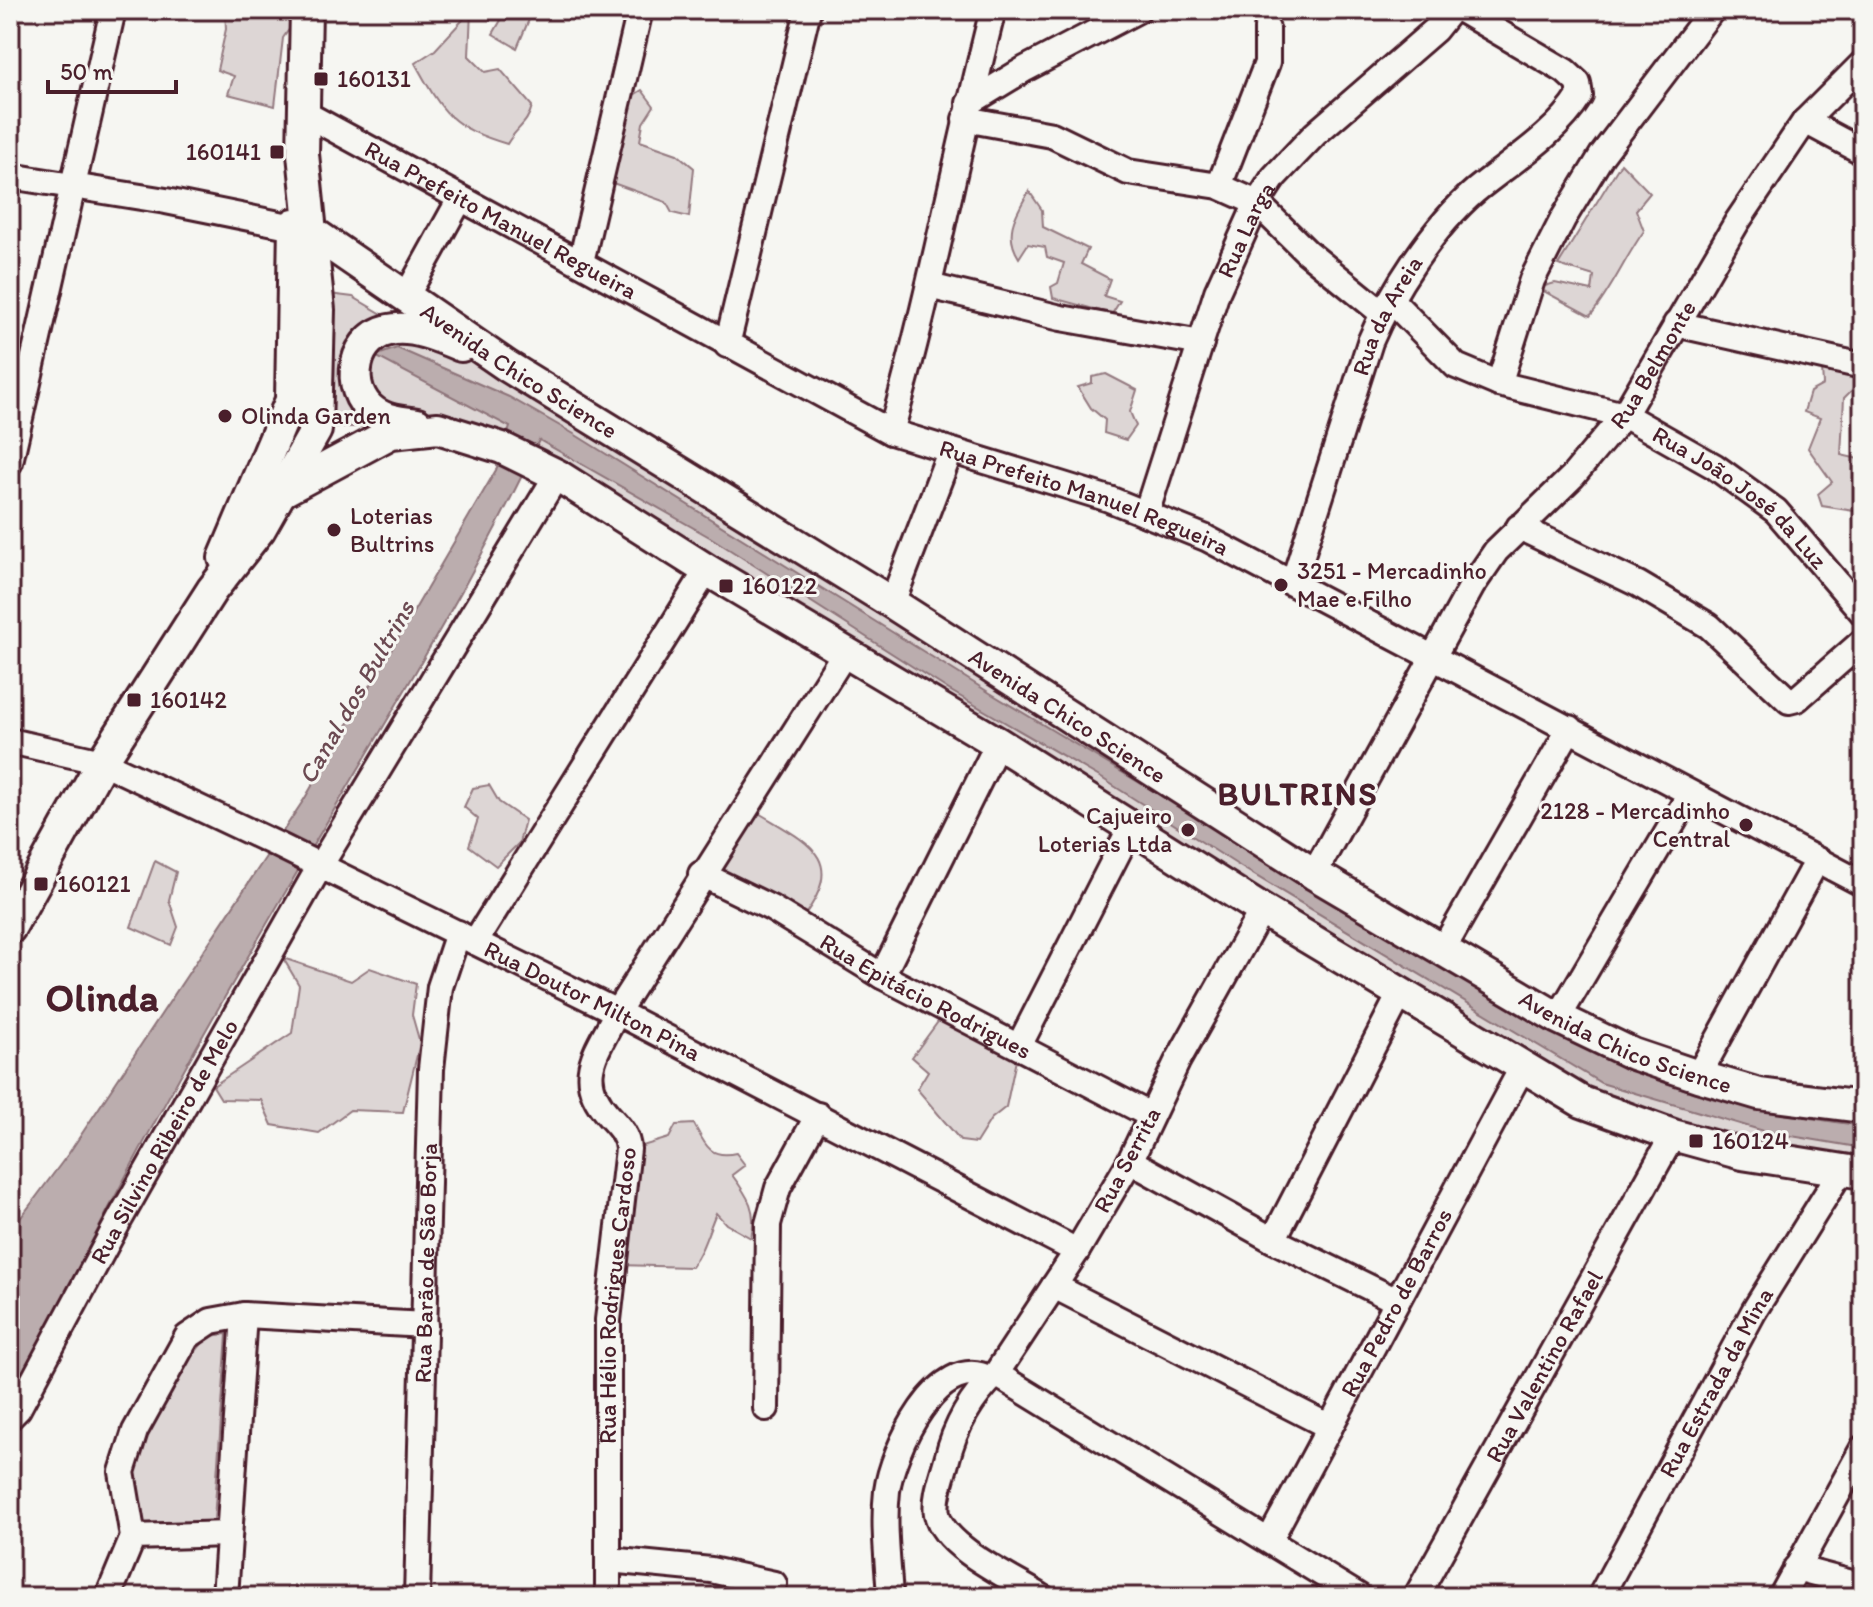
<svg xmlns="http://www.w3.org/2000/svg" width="1873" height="1607" font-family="Itim,sans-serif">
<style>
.green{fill:#ddd6d5;stroke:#947a80;stroke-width:2}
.water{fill:#bbadae;stroke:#8e747a;stroke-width:2}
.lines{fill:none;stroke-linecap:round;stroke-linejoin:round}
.minor-casing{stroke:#4a1f2b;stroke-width:30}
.major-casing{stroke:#4a1f2b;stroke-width:36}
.minor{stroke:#f6f6f2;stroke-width:24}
.major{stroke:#f6f6f2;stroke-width:30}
.poi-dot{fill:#4a1f2b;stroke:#f6f6f2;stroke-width:3}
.labels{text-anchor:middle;stroke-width:6;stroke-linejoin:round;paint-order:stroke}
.poi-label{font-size:24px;fill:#4a1f2b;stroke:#f6f6f2;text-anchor:start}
.street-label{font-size:24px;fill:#4a1f2b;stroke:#f6f6f2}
.water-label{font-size:26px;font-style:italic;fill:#6c4a52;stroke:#f6f6f2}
.district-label{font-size:32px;font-weight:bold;letter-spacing:2px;fill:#4a1f2b;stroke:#f6f6f2}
.town-label{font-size:40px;font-weight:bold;fill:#4a1f2b;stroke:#f6f6f2}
</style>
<rect width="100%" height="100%" fill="#f6f6f2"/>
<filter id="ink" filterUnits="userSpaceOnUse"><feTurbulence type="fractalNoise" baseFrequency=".0125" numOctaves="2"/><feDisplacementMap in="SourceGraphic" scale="16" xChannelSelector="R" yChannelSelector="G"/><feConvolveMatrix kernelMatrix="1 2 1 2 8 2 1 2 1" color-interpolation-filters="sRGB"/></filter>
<g filter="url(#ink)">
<g class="green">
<polygon points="225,10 294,10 294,22 283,38 275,106 228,94 234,76 217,70 226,29"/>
<polygon points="487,10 533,10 517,48 493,34 501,20"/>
<path d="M471 11 469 56 485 72 500 69 532 106C528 124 516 128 507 144 451 127 443 114 415 63L435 50Z"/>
<polygon points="642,90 654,106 643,123 640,141 677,154 694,168 689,217 672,213 666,202 610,182 629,98"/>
<path d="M1621 163 1650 193 1636 210 1644 231C1624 259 1612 290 1590 316L1538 288 1555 283 1592 291 1594 276 1558 265Z"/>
<path d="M1029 191 1042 210 1043 227 1088 249 1081 264 1110 279 1104 296 1120 301 1112 314 1053 298 1051 287 1058 283 1064 263 1047 257 1045 247 1028 244 1019 258C1003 233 1016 214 1029 191Z"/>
<polygon points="329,294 353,297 394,321 391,333 344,387 353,413 385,427 325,427"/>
<polygon points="386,339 464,355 1555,1022 1863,1113 1863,1166 1751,1148 1597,1100 724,571 371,399 363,362"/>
<polygon points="1822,369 1863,375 1863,379 1844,398 1841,455 1863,460 1861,512 1822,506 1818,494 1832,482 1808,448 1820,418 1804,412 1810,392 1823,385"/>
<polygon points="1106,374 1137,390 1130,412 1136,426 1126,440 1104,433 1105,420 1091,408 1078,387 1092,383 1092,377"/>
<polygon points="489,785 499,802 525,820 519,843 496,866 469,846 478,819 464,807 473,788"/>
<path d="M757 812C806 842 848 857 804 916L715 873Z"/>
<polygon points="155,861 176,872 169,900 178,927 171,945 131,927"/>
<polygon points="283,958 351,981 370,968 416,984 412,1015 420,1043 403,1112 350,1110 319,1133 272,1125 261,1100 221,1099 213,1086 292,1033 299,985"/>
<polygon points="940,1019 988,1041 1016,1060 1006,1107 991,1119 976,1143 961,1141 917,1089 928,1071 912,1057"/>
<path d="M694 1124C705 1145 710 1159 736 1153L745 1165 732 1175C748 1196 758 1211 751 1238L726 1224 716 1213C708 1231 704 1250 691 1267L619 1265 639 1147 669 1138 676 1125Z"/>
<polygon points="227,1334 213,1534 134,1527 128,1468 186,1364 208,1336"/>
</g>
<path class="water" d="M397 348 509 397 574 434 990 693 1558 1034C1613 1062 1669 1087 1729 1103 1773 1114 1819 1119 1863 1126V1148L1767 1132 1601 1083 1241 867 1103 779 949 690 713 539 539 440C470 588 382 728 299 869 199 1039 101 1213 18 1392L10 1399V1232L69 1153 305 798 496 470 510 427 375 356Z"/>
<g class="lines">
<defs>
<g id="minor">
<polyline points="969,103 1025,69 1138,10"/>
<path id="s1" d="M304 113 891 432 1109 499 1206 538 1863 884"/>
<polyline points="965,119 1052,135 1128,172 1219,186 1257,203 1307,252 1382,313"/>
<polyline points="1805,121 1863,152"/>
<polyline points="10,176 166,201 294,227"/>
<polyline points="1219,186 1267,63 1267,29"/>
<polyline points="581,262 640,10"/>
<polyline points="929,286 1061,318 1201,343"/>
<polyline points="407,295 460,199"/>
<path id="s2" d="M1392 301 1456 366 1499 384 1624 415 1714 466 1776 511 1863 613"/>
<polyline points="1676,324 1863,366"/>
<polyline points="727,345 808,10"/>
<polyline points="1499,384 1532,280 1563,219 1602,155 1712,10"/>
<path d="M891 432C931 292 957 150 993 10"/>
<polyline points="10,462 113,10"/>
<path id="s3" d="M1146 514 1217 292 1257 203 1274 177 1315 134 1435 30 1451 10"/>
<polyline points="1519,527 1638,584 1709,626 1789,701 1797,699 1863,641"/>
<path id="s4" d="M1293 583 1370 342C1391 292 1433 227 1475 191 1509 163 1556 135 1580 96L1578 83 1565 71 1461 10"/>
<polyline points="892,603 950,452"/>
<path id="s5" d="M10 741 102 762 278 845 617 1012 1077 1251"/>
<path id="s6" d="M701 874 771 908 882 976 1150 1115"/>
<path id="s7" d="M1314 874 1472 586 1496 551 1573 476 1624 415 1737 222 1805 121 1863 63"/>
<polyline points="1262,910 1177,1062 1130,1161 1077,1251 996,1374 1360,1597"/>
<polyline points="475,942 707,570"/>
<polyline points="1442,951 1570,728"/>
<polyline points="882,976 998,743"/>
<polyline points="1558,1018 1690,794"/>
<polyline points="1019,1046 1130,829"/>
<polyline points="1698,1076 1817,860"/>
<polyline points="1130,1161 1273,1240 1397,1301"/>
<polyline points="1273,1240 1400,994"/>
<polyline points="1054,1286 1330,1427"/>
<path d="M996 1374C972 1397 955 1426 947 1459 943 1475 934 1497 937 1514 944 1548 1014 1579 1042 1597"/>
<polyline points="766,1408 768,1224 778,1188 818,1115"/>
<path id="s8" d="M10 1417 18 1409 121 1217 320 866 557 475"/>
<polyline points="133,1537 228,1534"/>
<path id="s9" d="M1270 1539 1523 1066"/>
<polyline points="609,1560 711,1570 774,1584 770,1597"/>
<polyline points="1796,1568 1863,1586"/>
<polyline points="108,1597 133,1537 122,1472 135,1431 187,1337 211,1321 244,1315 425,1325"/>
<polyline points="225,1597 244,1315"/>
<path id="s10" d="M417 1597 431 1069 440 987 458 933"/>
<path id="s11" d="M608 1597V1320L628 1149C627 1134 618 1126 609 1116 573 1077 597 1052 617 1012L846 651"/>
<path d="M890 1597C888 1562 883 1526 887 1491 892 1452 938 1350 990 1379"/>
<path id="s12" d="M1416 1597 1673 1135"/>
<path id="s13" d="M1600 1597 1754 1311 1841 1171"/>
<polyline points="1781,1597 1863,1448"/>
</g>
<g id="major">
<path id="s14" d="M294 227 312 232 507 366 892 603 1314 874 1558 1018 1633 1054 1698 1076 1759 1094 1863 1107"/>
<path d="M417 424C406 422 392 422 381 416 344 399 348 339 389 330 412 325 440 337 461 346"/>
<polyline points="285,490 391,433 438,428 502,448 557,475 707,570 998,743 1262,910 1582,1102 1673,1135 1742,1154 1863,1173"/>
<polyline points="224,558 291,400 294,224"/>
<polyline points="10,928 102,762 212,590 260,529 316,430 319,310 303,154 306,10"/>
</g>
</defs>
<use href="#minor" class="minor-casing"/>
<use href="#major" class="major-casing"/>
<use href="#minor" class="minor"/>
<use href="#major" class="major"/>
</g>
</g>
<g class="poi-dot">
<rect x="313" y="71" width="16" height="16" rx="4"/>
<rect x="269" y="144" width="16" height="16" rx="4"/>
<circle cx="225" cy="416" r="8"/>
<circle cx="334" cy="530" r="8"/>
<circle cx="1281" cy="585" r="8"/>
<rect x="718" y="578" width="16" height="16" rx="4"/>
<rect x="126" y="692" width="16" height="16" rx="4"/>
<circle cx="1746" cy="825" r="8"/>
<circle cx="1188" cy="830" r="8"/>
<rect x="33" y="876" width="16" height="16" rx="4"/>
<rect x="1688" y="1133" width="16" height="16" rx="4"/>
</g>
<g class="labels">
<g class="poi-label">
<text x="337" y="87">160131</text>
<text x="261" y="160" text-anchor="end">160141</text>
<text x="241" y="424">Olinda Garden</text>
<text x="350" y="524">Loterias<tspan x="350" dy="28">Bultrins</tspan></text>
<text x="1297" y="579">3251 - Mercadinho<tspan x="1297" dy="28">Mae e Filho</tspan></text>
<text x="742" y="594">160122</text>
<text x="150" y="708">160142</text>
<text x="1730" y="819" text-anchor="end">2128 - Mercadinho<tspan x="1730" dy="28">Central</tspan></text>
<text x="1172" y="824" text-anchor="end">Cajueiro<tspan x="1172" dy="28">Loterias Ltda</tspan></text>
<text x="57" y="892">160121</text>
<text x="1712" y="1149">160124</text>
</g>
<g class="street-label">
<text dy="8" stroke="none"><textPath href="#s1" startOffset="224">Rua Prefeito Manuel Regueira</textPath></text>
<text dy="8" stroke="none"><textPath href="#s3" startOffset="302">Rua Larga</textPath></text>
<text dy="8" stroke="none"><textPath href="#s4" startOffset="284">Rua da Areia</textPath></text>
<text dy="8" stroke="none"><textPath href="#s7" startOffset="616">Rua Belmonte</textPath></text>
<text dy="8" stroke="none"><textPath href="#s14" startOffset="268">Avenida Chico Science</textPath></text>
<text dy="8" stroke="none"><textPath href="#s1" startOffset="872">Rua Prefeito Manuel Regueira</textPath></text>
<text dy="8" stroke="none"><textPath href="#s2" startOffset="410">Rua João José da Luz</textPath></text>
<text dy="8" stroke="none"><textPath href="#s14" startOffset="916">Avenida Chico Science</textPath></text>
<text dy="8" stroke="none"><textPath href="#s6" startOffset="256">Rua Epitácio Rodrigues</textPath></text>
<text dy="8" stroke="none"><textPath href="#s5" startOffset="640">Rua Doutor Milton Pina</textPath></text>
<text dy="8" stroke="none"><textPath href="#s14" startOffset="1564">Avenida Chico Science</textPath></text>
<text dy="8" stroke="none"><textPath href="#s8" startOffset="316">Rua Silvino Ribeiro de Melo</textPath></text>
<text transform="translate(1127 1160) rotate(-62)" y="8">Rua Serrita</text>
<text dy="8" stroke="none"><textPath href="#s10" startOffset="334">Rua Barão de São Borja</textPath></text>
<text dy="8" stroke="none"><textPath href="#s11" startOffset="302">Rua Hélio Rodrigues Cardoso</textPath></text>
<text dy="8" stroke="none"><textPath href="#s9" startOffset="268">Rua Pedro de Barros</textPath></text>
<text dy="8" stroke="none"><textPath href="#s12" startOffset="264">Rua Valentino Rafael</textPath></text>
<text dy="8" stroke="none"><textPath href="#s13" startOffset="244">Rua Estrada da Mina</textPath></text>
</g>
<g class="water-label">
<text transform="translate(356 692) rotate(-60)" y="9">Canal dos Bultrins</text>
</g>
<g class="district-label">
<text x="1298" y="805">BULTRINS</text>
</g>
<g class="town-label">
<text x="102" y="1011">Olinda</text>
</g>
</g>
<rect width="1873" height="1607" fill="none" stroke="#f6f6f2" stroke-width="40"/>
<rect x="20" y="20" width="1833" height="1567" fill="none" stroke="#4a1f2b" stroke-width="3" filter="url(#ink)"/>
<path d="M48 80v12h128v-12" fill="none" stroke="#4a1f2b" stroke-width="4"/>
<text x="60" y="80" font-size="24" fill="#4a1f2b" stroke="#f6f6f2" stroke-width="6" paint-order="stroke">50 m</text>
</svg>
